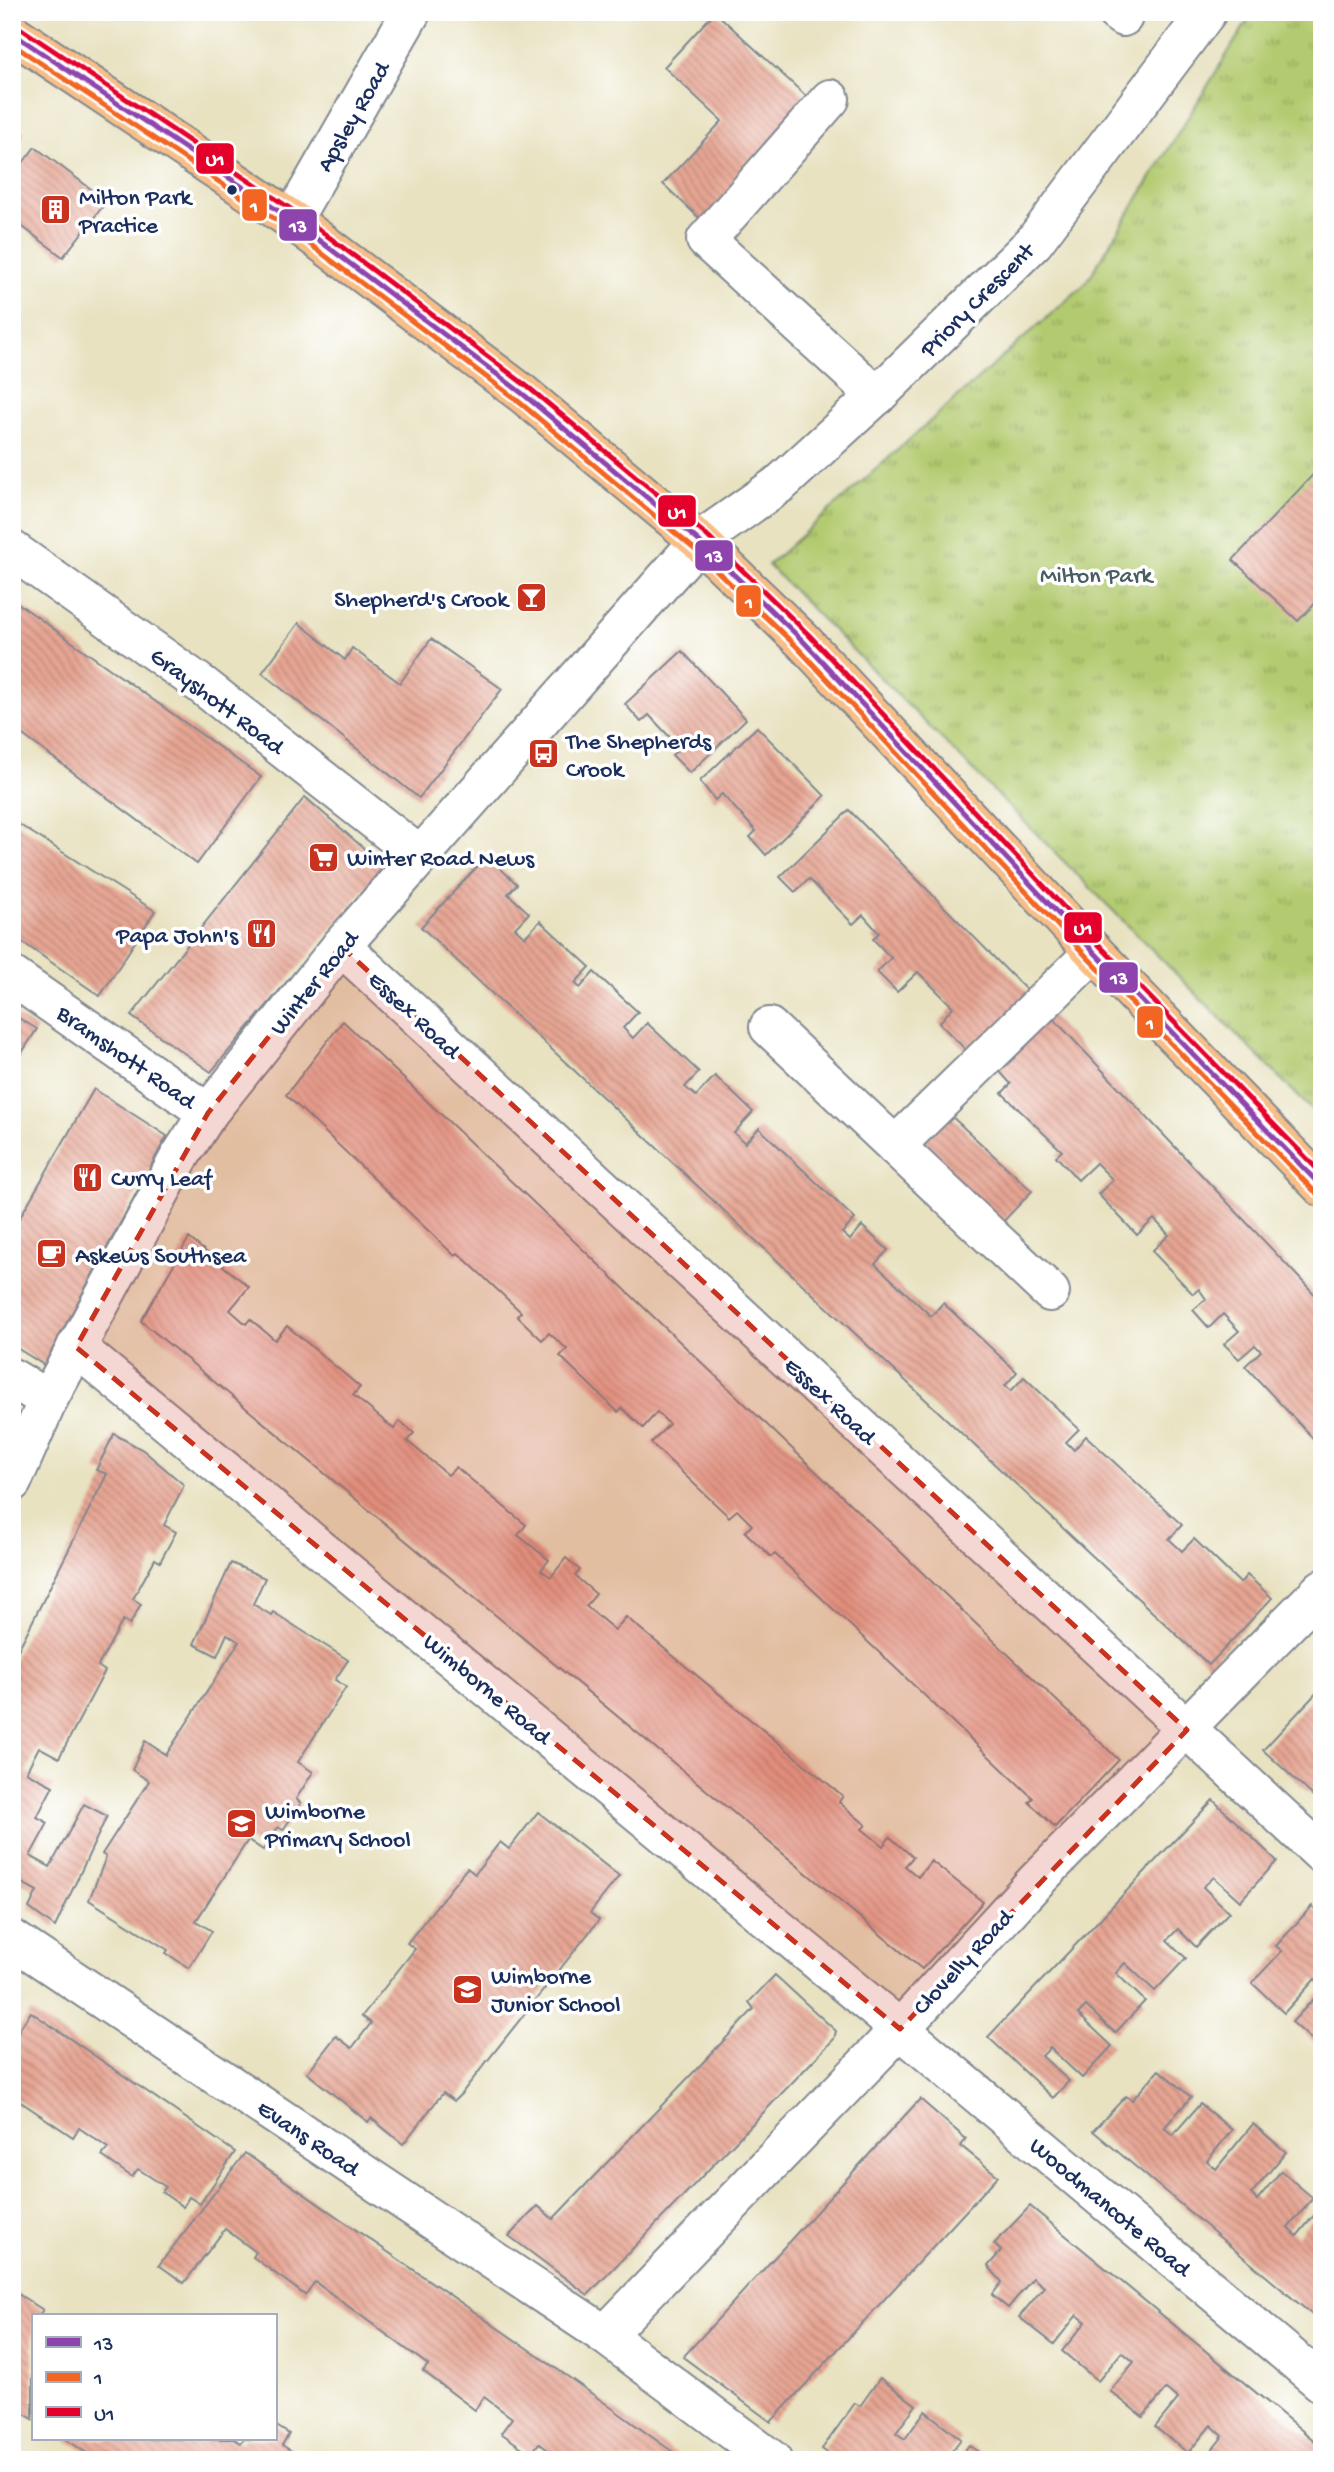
<svg xmlns="http://www.w3.org/2000/svg" width="1334" height="2472" font-family="'Gochi Hand',sans-serif">
<style>
.park{fill:url(#park-tufts);stroke:#677d66;stroke-width:2}
.building{fill:url(#building-back-hatch)}
.lines{fill:none;stroke-linecap:round;stroke-linejoin:round}
.minor-casing{stroke:#828890;stroke-width:42}
.major-casing{stroke:#828890;stroke-width:42}
.minor{stroke:#fff;stroke-width:38}
.major{stroke:#f7be87;stroke-width:38}
.bus-1-casing{stroke:#fff;stroke-width:10}
.bus-2-casing{stroke:#fff;stroke-width:10}
.bus-3-casing{stroke:#fff;stroke-width:10}
.bus-1{stroke:#8e44ad;stroke-width:5}
.bus-2{stroke:#f26522;stroke-width:5}
.bus-3{stroke:#e4002b;stroke-width:5}
.marked{fill:#c8321e;fill-opacity:0.2;stroke:#c8321e;stroke-width:5;stroke-dasharray:14 9;stroke-linejoin:round}
.bus-dot{fill:#1b2f5e;stroke:#fff;stroke-width:2.5}
.labels{text-anchor:middle;stroke-width:7;stroke-linejoin:round;paint-order:stroke}
.street-label{font-size:24px;fill:#1b2f5e;stroke:#fff}
.poi-label{font-size:24px;fill:#1b2f5e;stroke:#fff;text-anchor:start}
.park-label{font-size:24px;fill:#495e63;stroke:#fff}
.line-badge{stroke:#fff;stroke-width:2.5}
.badge-label{font-size:19px;text-anchor:middle;font-weight:bold;fill:#fff}
</style>
<defs>
<pattern id="park-tufts" width="24" height="20" patternUnits="userSpaceOnUse" patternTransform="scale(1.75)"><rect width="24" height="20" fill="#b3cb6f"/><path d="M3 7l-1-3M5 7V3M7 7l1-3M15 17l-1-3M17 17v-4M19 17l1-3" fill="none" stroke="#91a55e"/></pattern>
<pattern id="building-back-hatch" width="6" height="6" patternUnits="userSpaceOnUse" patternTransform="scale(1.75)"><rect width="6" height="6" fill="#e7a593"/><path d="M-1 5l2 2M0 0l6 6M5-1l2 2" fill="none" stroke="#ba877b"/></pattern>
</defs>
<rect width="100%" height="100%" fill="#fff"/>
<filter id="ink" filterUnits="userSpaceOnUse"><feTurbulence type="fractalNoise" baseFrequency=".0143" numOctaves="2"/><feDisplacementMap in="SourceGraphic" scale="14" xChannelSelector="R" yChannelSelector="G"/><feConvolveMatrix kernelMatrix="1 2 1 2 8 2 1 2 1" color-interpolation-filters="sRGB"/></filter>
<filter id="wash" filterUnits="userSpaceOnUse"><feTurbulence type="fractalNoise" baseFrequency=".00686" numOctaves="4" result="noise"/><feDisplacementMap in="SourceGraphic" scale="28" xChannelSelector="R" yChannelSelector="G"/><feGaussianBlur stdDeviation="1.57" result="paint"/><feColorMatrix in="noise" values="0 0 0 0 0 0 0 0 0 0 0 0 0 0 0 0 0 1.4 0 .05"/><feComposite in="paint" operator="in"/></filter>
<g filter="url(#wash)">
<rect width="100%" height="100%" fill="#e8e2c1"/>
<polygon class="park" points="1253,12 1322,12 1322,1120 768,565 1086,283"/>
<g id="blocks">
<g class="building">
<polygon points="715,12 819,108 709,227 663,184 722,121 664,67"/>
<polygon points="12,127 24,134 12,152"/>
<polygon points="35,147 107,201 63,257 12,219 12,177"/>
<polygon points="1322,465 1322,596 1298,621 1233,560"/>
<polygon points="12,599 261,777 197,864 12,727"/>
<polygon points="299,623 345,660 352,648 400,683 431,639 502,689 419,798 262,673"/>
<polygon points="682,651 746,719 690,773 672,755 680,748 649,715 641,722 625,704"/>
<polygon points="757,727 825,796 766,855 750,837 756,831 722,794 715,800 700,781"/>
<polygon points="305,797 384,866 211,1072 131,1016"/>
<polygon points="849,810 1038,1002 977,1061 939,1023 953,1007 918,972 897,992 877,972 891,958 873,939 879,933 863,915 853,924 809,879 795,892 780,877"/>
<polygon points="12,820 155,911 100,996 12,935"/>
<polygon points="487,856 517,884 508,894 529,913 515,928 525,937 540,921 590,967 575,983 580,988 594,972 638,1012 623,1028 633,1038 647,1023 699,1072 685,1087 696,1096 715,1076 753,1112 734,1133 745,1143 759,1128 855,1219 842,1233 850,1240 862,1226 888,1250 875,1264 931,1316 943,1303 1017,1372 1005,1386 1011,1391 1024,1377 1079,1429 1066,1442 1074,1450 1086,1436 1182,1525 1169,1539 1182,1551 1194,1539 1240,1583 1247,1575 1272,1598 1209,1665 421,927"/>
<polygon points="12,1014 37,1029 12,1068"/>
<polygon points="1050,1015 1322,1302 1322,1448 1245,1366 1261,1351 1255,1345 1239,1359 1224,1344 1239,1331 1223,1314 1209,1328 1193,1310 1206,1299 1199,1289 1193,1294 1152,1251 1169,1235 1154,1219 1137,1235 1098,1194 1113,1180 1096,1163 1078,1180 1056,1156 1062,1151 1002,1093 1011,1084 995,1066"/>
<polygon points="343,1021 1119,1760 1055,1827 1029,1802 1033,1798 775,1554 771,1557 745,1532 752,1525 737,1510 729,1517 651,1443 669,1424 657,1412 643,1428 622,1408 618,1412 560,1356 567,1349 549,1333 542,1340 517,1316 521,1312 458,1253 455,1256 286,1095"/>
<polygon points="94,1089 167,1136 44,1365 12,1345 12,1231"/>
<polygon points="949,1114 1032,1191 1001,1224 918,1146"/>
<polygon points="189,1238 249,1287 230,1310 246,1324 250,1319 275,1340 287,1326 360,1387 353,1395 394,1429 400,1421 414,1433 407,1441 448,1475 456,1467 526,1525 518,1535 549,1560 541,1570 551,1577 566,1558 580,1570 575,1576 596,1594 586,1606 615,1630 626,1617 843,1796 839,1802 866,1825 862,1829 883,1846 890,1837 913,1857 905,1866 918,1877 931,1861 983,1902 922,1969 141,1321"/>
<polygon points="114,1434 143,1450 184,1485 164,1525 176,1532 160,1562 155,1559 133,1599 141,1604 130,1624 123,1620 98,1666 105,1671 59,1758 39,1747 26,1772 53,1786 37,1817 48,1823 30,1856 50,1867 84,1804 107,1816 55,1927 29,1908 37,1891 15,1879 12,1884 12,1662 107,1474 96,1470"/>
<polygon points="231,1563 265,1578 253,1604 271,1615 273,1612 348,1660 335,1680 346,1687 298,1762 313,1772 296,1799 301,1803 283,1830 278,1827 263,1850 248,1840 196,1921 212,1931 189,1968 166,1953 168,1950 89,1900 106,1857 102,1854 149,1781 132,1770 145,1741 166,1755 239,1642 227,1634 217,1656 194,1644"/>
<polygon points="1322,1687 1322,1804 1263,1750"/>
<polygon points="1213,1800 1277,1861 1240,1901 1214,1877 1203,1887 1229,1912 1196,1947 1178,1929 1167,1940 1186,1958 1155,1991 1125,1963 1116,1973 1145,2001 1115,2033 1086,2006 1078,2014 1112,2046 1082,2078 1050,2048 1042,2056 1069,2081 1053,2098 988,2037"/>
<polygon points="538,1812 619,1876 590,1913 599,1920 461,2094 454,2101 443,2093 403,2144 371,2118 368,2122 307,2073 336,2036 352,2048 371,2023 362,2016 415,1949 407,1943 467,1868 475,1874 500,1842 509,1849"/>
<polygon points="1312,1906 1322,1915 1322,1985 1315,1979 1284,2013 1252,1983 1282,1951 1276,1946"/>
<polygon points="775,1975 836,2031 834,2039 588,2295 509,2236 538,2206 553,2219 754,2009 749,2002"/>
<polygon points="1322,1990 1322,2049 1292,2022"/>
<polygon points="31,2012 235,2152 200,2204 189,2197 183,2207 162,2192 166,2187 138,2169 132,2177 102,2156 108,2148 79,2128 73,2137 12,2096 12,2040"/>
<polygon points="1159,2070 1191,2097 1164,2128 1173,2135 1200,2104 1232,2130 1207,2161 1216,2169 1253,2124 1286,2152 1251,2194 1257,2200 1281,2171 1313,2198 1288,2228 1297,2236 1316,2213 1322,2218 1322,2323 1093,2131 1126,2096 1132,2100"/>
<polygon points="920,2099 966,2139 961,2146 998,2176 771,2422 683,2357"/>
<polygon points="245,2153 577,2383 684,2460 585,2460 578,2454 574,2460 542,2460 549,2451 539,2443 531,2454 501,2433 512,2418 484,2397 475,2410 423,2371 428,2365 315,2282 305,2295 253,2257 256,2252 225,2229 184,2283 159,2265"/>
<polygon points="1030,2206 1322,2447 1322,2460 1204,2460 1223,2436 1211,2425 1188,2453 1155,2427 1178,2399 1166,2389 1143,2417 1110,2391 1134,2362 1122,2352 1098,2381 1062,2351 1086,2322 1077,2315 1054,2344 1019,2317 1044,2287 1033,2278 1008,2308 992,2295 1002,2282 988,2266 1001,2251 994,2244"/>
<polygon points="12,2290 43,2310 38,2316 33,2316 33,2419 12,2407"/>
<polygon points="880,2378 916,2405 896,2433 905,2439 925,2411 961,2439 945,2460 837,2460 822,2449 855,2403 860,2406"/>
<polygon points="275,2425 289,2434 282,2445 298,2455 295,2460 98,2460 65,2439 234,2439 241,2443 244,2439 275,2439"/>
<polygon points="969,2445 989,2460 958,2460"/>
</g>
</g>
</g>
<g filter="url(#ink)">
<use href="#blocks" fill-opacity="0" stroke="#828890" stroke-width="2"/>
<g class="lines">
<defs>
<g id="minor">
<polyline points="1116,12 1123,17"/>
<polyline points="830,99 706,240 877,396"/>
<polyline points="292,220 411,12"/>
<polyline points="12,550 202,685 420,856"/>
<polyline points="341,946 1322,1854"/>
<polyline points="12,976 208,1113"/>
<polyline points="769,1027 1050,1292"/>
<polyline points="895,1146 1094,952"/>
<polyline points="76,1347 900,2029 1322,2383"/>
<polyline points="12,1378 48,1400"/>
<polyline points="12,1482 48,1400 179,1158 208,1113 341,946 699,541 781,483 885,388 1034,242 1207,12"/>
<polyline points="12,1939 605,2335 772,2460"/>
<polyline points="605,2335 900,2029 1035,1882 1322,1589"/>
</g>
<polyline id="major" points="12,33 292,220 523,394 699,541 803,641 1094,952 1322,1187"/>
</defs>
<use href="#minor" class="minor-casing"/>
<use href="#major" class="major-casing"/>
<use href="#minor" class="minor"/>
<use href="#major" class="major"/>
<defs>
<polyline id="bus-1" points="12,33 292,220 523,394 699,541 803,641 1094,952 1322,1187"/>
<polyline id="bus-2" points="12,44 287,227 518,401 693,548 797,647 1088,958 1316,1193"/>
<polyline id="bus-3" points="17,26 297,213 528,387 705,534 809,635 1100,946 1322,1174"/>
</defs>
<use href="#bus-1" class="bus-1-casing"/>
<use href="#bus-2" class="bus-2-casing"/>
<use href="#bus-3" class="bus-3-casing"/>
<use href="#bus-1" class="bus-1"/>
<use href="#bus-2" class="bus-2"/>
<use href="#bus-3" class="bus-3"/>
</g>
</g>
<path class="marked" d="M341 946 1187 1730 900 2029 76 1347 208 1113Z"/>
<defs>
<symbol id="building-square" viewBox="-11 -11 22 22"><rect x="-9" y="-9" width="18" height="18" rx="4" fill="#c8321e" stroke="#fff"/><path d="M-4-6H4V6H1V3H-1V6H-4ZM-2.5-4.3h1.7v1.8h-1.7ZM.8-4.3h1.7v1.8H.8ZM-2.5-1h1.7V.8h-1.7ZM.8-1h1.7V.8H.8Z" fill="#fff"/></symbol>
<symbol id="bar-square" viewBox="-11 -11 22 22"><rect x="-9" y="-9" width="18" height="18" rx="4" fill="#c8321e" stroke="#fff"/><path d="M-6-5H6L.8 .8V4.5H3.5V6h-7V4.5H-.8V.8Z" fill="#fff"/></symbol>
<symbol id="bus-square" viewBox="-11 -11 22 22"><rect x="-9" y="-9" width="18" height="18" rx="4" fill="#c8321e" stroke="#fff"/><path d="M-5-6H5V4H4V6H2V4H-2V6H-4V4H-5ZM-3.5-4V0h7V-4ZM-3.5 1.2v1.5H-2V1.2ZM2 1.2v1.5H3.5V1.2Z" fill="#fff"/></symbol>
<symbol id="supermarket-square" viewBox="-11 -11 22 22"><rect x="-9" y="-9" width="18" height="18" rx="4" fill="#c8321e" stroke="#fff"/><path d="M-6-5.5h2.5l.6 2H6L4.5 2H-2.5L-4.4-4H-6ZM-1.5 3.2a1.3 1.3 0 1 0 .1 0ZM3 3.2a1.3 1.3 0 1 0 .1 0Z" fill="#fff"/></symbol>
<symbol id="restaurant-square" viewBox="-11 -11 22 22"><rect x="-9" y="-9" width="18" height="18" rx="4" fill="#c8321e" stroke="#fff"/><path d="M-5-6h1v4h1v-4h1v4h1v-4h1v5L-1.5 .5V6h-2V.5L-5-1ZM5-6V6H3V1.5H1.5Q1.5-4 5-6Z" fill="#fff"/></symbol>
<symbol id="cafe-square" viewBox="-11 -11 22 22"><rect x="-9" y="-9" width="18" height="18" rx="4" fill="#c8321e" stroke="#fff"/><path d="M-5.5-4.5H6V0H3Q3 3.5 0 3.5H-2.5Q-5.5 3.5-5.5 0ZM3-3.2v2h1.7v-2ZM-6 4.5H4V6H-6Z" fill="#fff"/></symbol>
<symbol id="school-square" viewBox="-11 -11 22 22"><rect x="-9" y="-9" width="18" height="18" rx="4" fill="#c8321e" stroke="#fff"/><path d="M0-5L7-2L0 1L-7-2ZM-4 1L0 2.5L4 1V4Q0 6-4 4Z" fill="#fff"/></symbol>
</defs>
<g fill-rule="evenodd">
<use href="#building-square" x="38" y="192" width="35" height="35"/>
<use href="#bar-square" x="514" y="580" width="35" height="35"/>
<use href="#bus-square" x="526" y="736" width="35" height="35"/>
<use href="#supermarket-square" x="306" y="840" width="35" height="35"/>
<use href="#restaurant-square" x="244" y="916" width="35" height="35"/>
<use href="#restaurant-square" x="70" y="1160" width="35" height="35"/>
<use href="#cafe-square" x="34" y="1236" width="35" height="35"/>
<use href="#school-square" x="224" y="1806" width="35" height="35"/>
<use href="#school-square" x="450" y="1972" width="35" height="35"/>
</g>
<circle class="bus-dot" cx="232" cy="190" r="6"/>
<g class="labels">
<g class="street-label">
<text transform="translate(352 116) rotate(-60)" y="8">Apsley Road</text>
<text transform="translate(976 299) rotate(-45)" y="8">Priory Crescent</text>
<text transform="translate(218 700) rotate(37)" y="8">Grayshott Road</text>
<text transform="translate(313 982) rotate(-51)" y="8">Winter Road</text>
<text transform="translate(415 1014) rotate(43)" y="8">Essex Road</text>
<text transform="translate(127 1056) rotate(35)" y="8">Bramshott Road</text>
<text transform="translate(831 1400) rotate(43)" y="8">Essex Road</text>
<text transform="translate(488 1688) rotate(40)" y="8">Wimborne Road</text>
<text transform="translate(962 1961) rotate(-47)" y="8">Clovelly Road</text>
<text transform="translate(309 2137) rotate(34)" y="8">Evans Road</text>
<text transform="translate(1111 2206) rotate(40)" y="8">Woodmancote Road</text>
</g>
<g class="poi-label">
<text x="79" y="204">Milton Park<tspan x="79" dy="28">Practice</tspan></text>
<text x="508" y="606" text-anchor="end">Shepherd's Crook</text>
<text x="566" y="748">The Shepherds<tspan x="566" dy="28">Crook</tspan></text>
<text x="347" y="865">Winter Road News</text>
<text x="238" y="942" text-anchor="end">Papa John's</text>
<text x="111" y="1185">Curry Leaf</text>
<text x="75" y="1262">Askews Southsea</text>
<text x="265" y="1818">Wimborne<tspan x="265" dy="28">Primary School</tspan></text>
<text x="491" y="1983">Wimborne<tspan x="491" dy="28">Junior School</tspan></text>
</g>
<g class="park-label">
<text x="1096" y="582">Milton Park</text>
</g>
</g>
<g class="line-badge">
<rect x="195" y="142" width="40" height="33" rx="7" fill="#e4002b"/>
<rect x="241" y="188" width="27" height="34" rx="7" fill="#f26522"/>
<rect x="278" y="208" width="40" height="34" rx="7" fill="#8e44ad"/>
<rect x="657" y="494" width="40" height="34" rx="7" fill="#e4002b"/>
<rect x="694" y="539" width="40" height="33" rx="7" fill="#8e44ad"/>
<rect x="735" y="584" width="27" height="34" rx="7" fill="#f26522"/>
<rect x="1063" y="911" width="40" height="33" rx="7" fill="#e4002b"/>
<rect x="1098" y="961" width="41" height="33" rx="7" fill="#8e44ad"/>
<rect x="1136" y="1005" width="28" height="34" rx="7" fill="#f26522"/>
</g>
<g class="badge-label">
<text x="215" y="165">U1</text>
<text x="254" y="212">1</text>
<text x="298" y="232">13</text>
<text x="677" y="518">U1</text>
<text x="714" y="562">13</text>
<text x="749" y="608">1</text>
<text x="1083" y="934">U1</text>
<text x="1119" y="984">13</text>
<text x="1150" y="1029">1</text>
</g>
<rect width="1334" height="2472" fill="none" stroke="#fff" stroke-width="42"/>
<rect x="32" y="2314" width="245" height="126" fill="#ffffff" stroke="#a4acbf" stroke-width="2"/>
<rect x="46" y="2337" width="35" height="10" fill="#8e44ad" stroke="#a4acbf" stroke-width="2"/>
<text x="94" y="2350" font-size="21" fill="#1b2f5e">13</text>
<rect x="46" y="2372" width="35" height="10" fill="#f26522" stroke="#a4acbf" stroke-width="2"/>
<text x="94" y="2384" font-size="21" fill="#1b2f5e">1</text>
<rect x="46" y="2407" width="35" height="10" fill="#e4002b" stroke="#a4acbf" stroke-width="2"/>
<text x="94" y="2420" font-size="21" fill="#1b2f5e">U1</text>
</svg>
